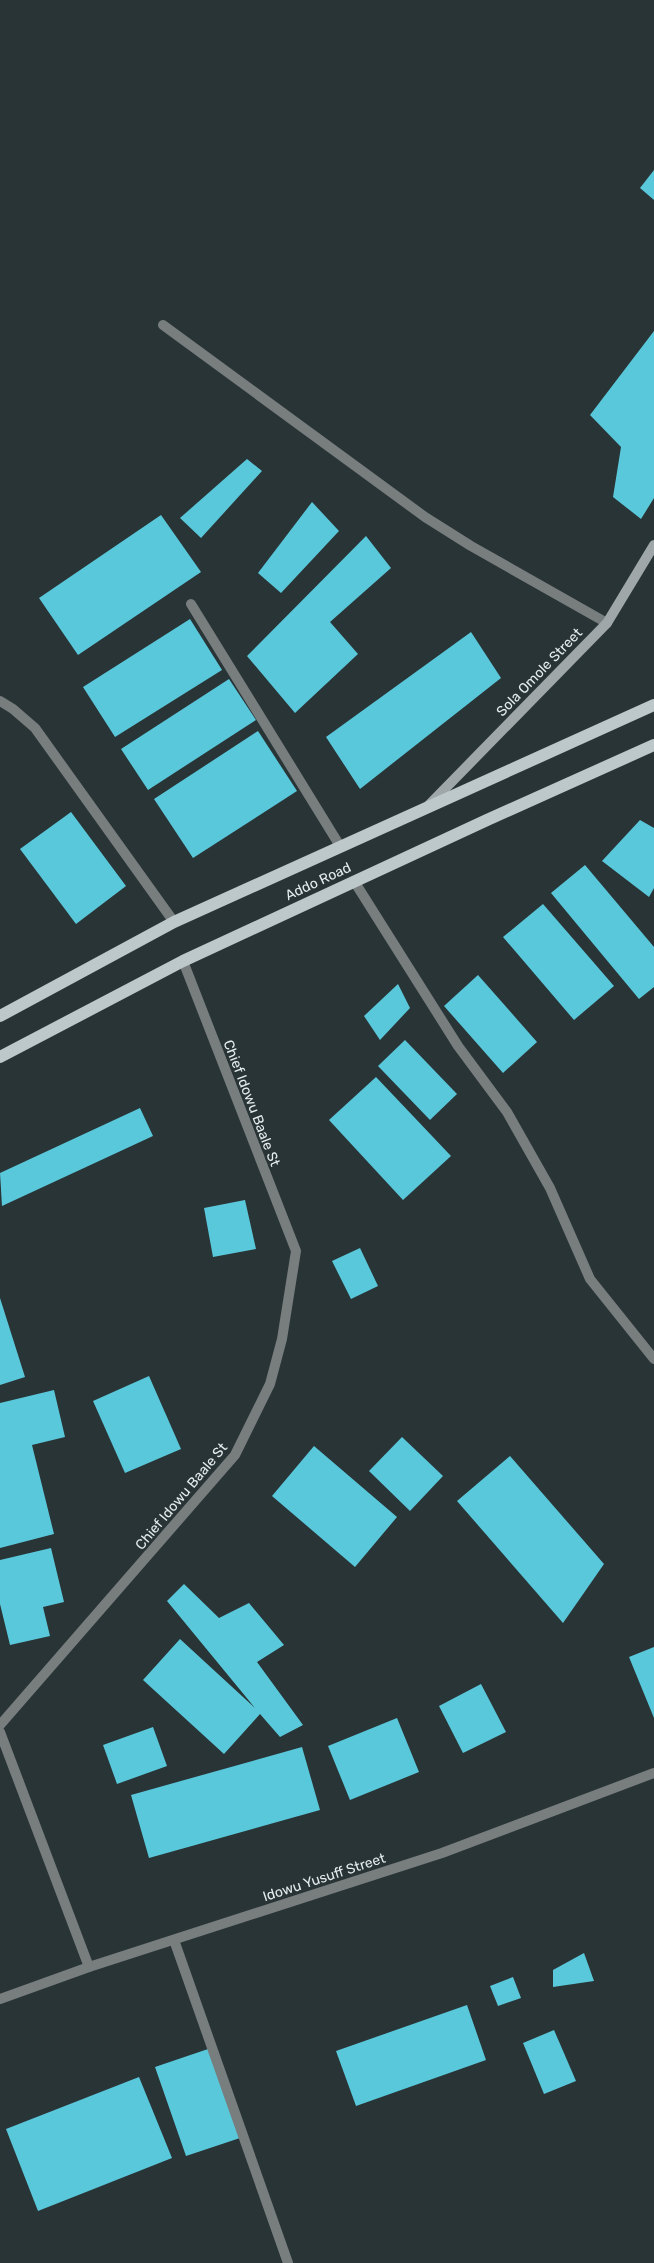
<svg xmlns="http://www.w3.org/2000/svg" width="654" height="2263" font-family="Rubik,sans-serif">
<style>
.building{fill:#5ac8db}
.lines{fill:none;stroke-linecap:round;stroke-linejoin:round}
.street{stroke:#787d7e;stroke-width:10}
.secondary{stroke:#9fa7a9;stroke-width:10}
.primary{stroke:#bdc8ca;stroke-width:12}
.labels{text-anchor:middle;stroke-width:5;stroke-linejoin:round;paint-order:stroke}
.street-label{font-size:14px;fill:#e5eced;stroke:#293436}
</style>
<rect width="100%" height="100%" fill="#293436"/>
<g class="building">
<polygon points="654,170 654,200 640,188"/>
<polygon points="654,331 654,498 641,519 613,497 621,447 590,415"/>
<polygon points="247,459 262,471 201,538 180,518"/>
<polygon points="312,502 339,531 281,593 258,573"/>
<polygon points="161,515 201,572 78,655 39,598"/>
<polygon points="366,536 391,568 330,622 358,654 295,713 247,656"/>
<polygon points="190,619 222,670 115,737 83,687"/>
<polygon points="471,632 501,678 360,789 326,737"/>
<polygon points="229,679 256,720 148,790 121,749"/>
<polygon points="258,731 297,791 193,858 154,799"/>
<polygon points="71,812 126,886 76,924 20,849"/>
<polygon points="640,820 654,828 654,888 649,897 602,861"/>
<polygon points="585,865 654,947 654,987 639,999 551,893"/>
<polygon points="543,904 614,986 574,1020 503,937"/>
<polygon points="478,975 537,1042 503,1073 444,1006"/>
<polygon points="398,984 410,1008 380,1040 364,1016"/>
<polygon points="405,1040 457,1094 430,1120 378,1066"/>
<polygon points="376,1077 451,1156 403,1200 329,1120"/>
<polygon points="140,1108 153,1136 2,1206 0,1173"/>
<polygon points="245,1200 256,1249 213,1257 204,1208"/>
<polygon points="360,1248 378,1286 351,1299 332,1261"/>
<polygon points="0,1298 25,1377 0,1385"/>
<polygon points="149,1376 181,1449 125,1473 93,1401"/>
<polygon points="54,1390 65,1437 32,1445 54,1534 0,1548 0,1403"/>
<polygon points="402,1437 443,1476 410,1511 369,1471"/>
<polygon points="314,1446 397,1517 355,1567 272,1496"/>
<polygon points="510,1456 604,1564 563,1623 457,1501"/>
<polygon points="51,1548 64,1602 43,1607 50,1636 10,1645 0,1604 0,1560"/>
<polygon points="184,1584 219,1618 249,1603 284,1645 257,1662 303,1725 280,1737 260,1714 224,1754 143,1680 180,1639 255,1708 167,1601"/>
<polygon points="654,1647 654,1718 629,1657"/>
<polygon points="481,1684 506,1732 463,1753 439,1706"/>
<polygon points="397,1718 419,1772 350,1800 328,1746"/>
<polygon points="153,1727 167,1766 117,1784 103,1745"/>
<polygon points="302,1747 320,1810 149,1858 131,1795"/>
<polygon points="584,1953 594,1981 553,1987 553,1970"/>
<polygon points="513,1977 521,1998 498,2006 490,1986"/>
<polygon points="467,2005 486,2060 356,2106 336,2051"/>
<polygon points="554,2030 576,2081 544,2094 523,2043"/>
<polygon points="208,2049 240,2138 186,2156 155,2067"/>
<polygon points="139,2077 172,2158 38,2211 6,2129"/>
</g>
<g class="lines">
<g class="street">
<polyline points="163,325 425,517 471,546 607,623"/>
<polyline points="191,604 340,846"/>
<polyline points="0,701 13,709 35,728 174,922"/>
<polyline points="354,881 458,1046 507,1112 550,1188 590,1279 654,1359"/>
<polyline points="0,1725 235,1455 270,1384 282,1339 296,1251 183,961"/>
<polyline points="0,1732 89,1967"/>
<polyline points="174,1940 288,2263"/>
<polyline points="0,1999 89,1967 442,1853 654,1773"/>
</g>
<polyline class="secondary" points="429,805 607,623 654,545"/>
<g class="primary">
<polyline points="0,1016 174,922 654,705"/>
<polyline points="0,1057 183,961 487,820 654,745"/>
</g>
</g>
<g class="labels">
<g class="street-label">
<text transform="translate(539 672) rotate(-46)" y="5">Sola Omole Street</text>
<text transform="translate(318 881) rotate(-25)" y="5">Addo Road</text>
<text transform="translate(252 1103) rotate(69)" y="5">Chief Idowu Baale St</text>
<text transform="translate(181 1496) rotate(-50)" y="5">Chief Idowu Baale St</text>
<text transform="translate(324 1877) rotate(-18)" y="5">Idowu Yusuff Street</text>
</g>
</g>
</svg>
